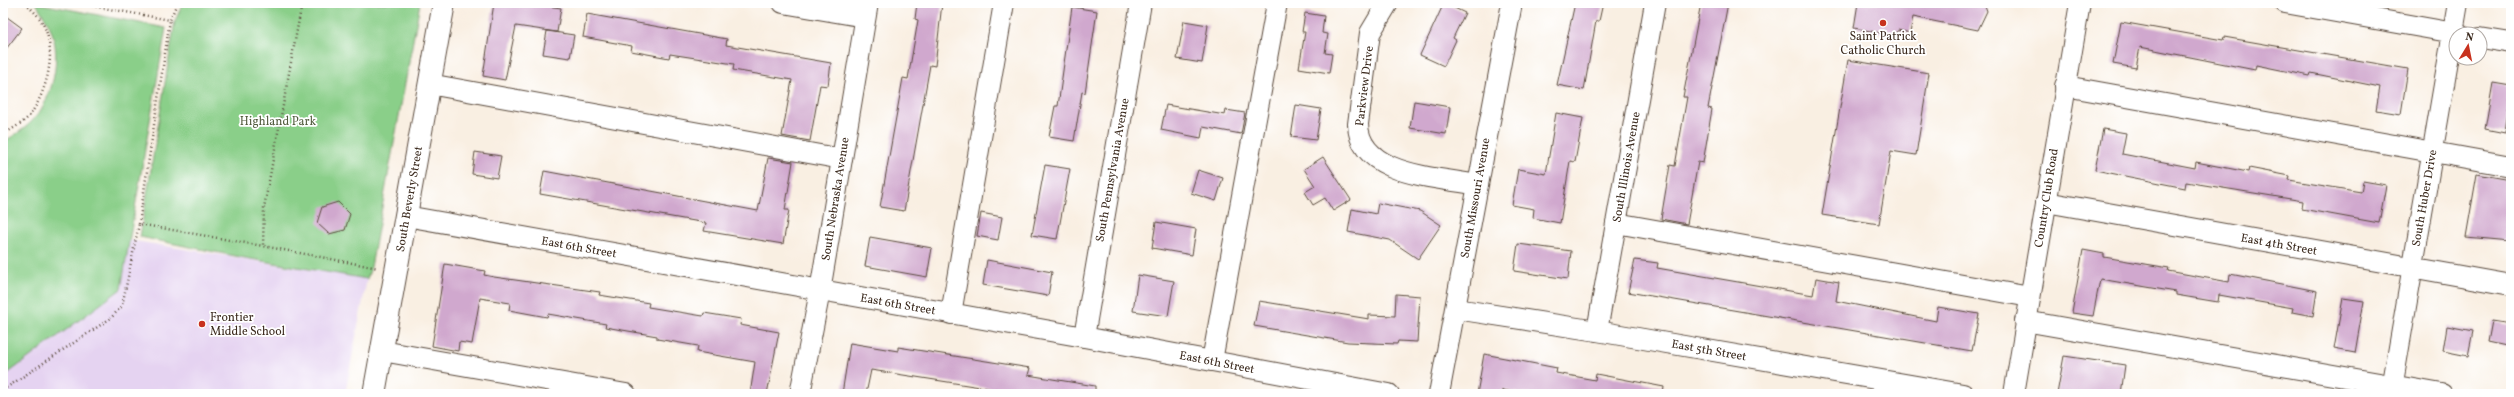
<svg xmlns="http://www.w3.org/2000/svg" width="2514" height="397" font-family="Vollkorn,serif">
<style>
.built{fill:#e5d3f1}
.green{fill:#8acf89;stroke:#627c54}
.building{fill:#d0a8ce}
.lines{fill:none;stroke-linecap:round;stroke-linejoin:round}
.minor-casing{stroke:#58483b;stroke-width:22}
.major-casing{stroke:#58483b;stroke-width:24}
.path{stroke:#58483b;stroke-width:2.5;stroke-dasharray:1 3;stroke-linecap:butt}
.minor{stroke:#fff;stroke-width:20}
.major{stroke:#fff;stroke-width:22}
.poi-dot{fill:#c8321e;stroke:#fff;stroke-width:1.5}
.labels{text-anchor:middle;stroke-width:3.5;stroke-linejoin:round;paint-order:stroke}
.poi-label{font-size:12px;fill:#3b2a1e;stroke:#fff}
.street-label{font-size:12px;fill:#3b2a1e;stroke:#fff}
.park-label{font-size:12px;fill:#535c3e;stroke:#fff}
</style>
<rect width="100%" height="100%" fill="#fff"/>
<filter id="ink" filterUnits="userSpaceOnUse"><feTurbulence type="fractalNoise" baseFrequency=".025" numOctaves="2"/><feDisplacementMap in="SourceGraphic" scale="8" xChannelSelector="R" yChannelSelector="G"/><feConvolveMatrix kernelMatrix="1 2 1 2 8 2 1 2 1" color-interpolation-filters="sRGB"/></filter>
<filter id="wash" filterUnits="userSpaceOnUse"><feTurbulence type="fractalNoise" baseFrequency=".012" numOctaves="4" result="noise"/><feDisplacementMap in="SourceGraphic" scale="16" xChannelSelector="R" yChannelSelector="G"/><feGaussianBlur stdDeviation="0.9" result="paint"/><feColorMatrix in="noise" values="0 0 0 0 0 0 0 0 0 0 0 0 0 0 0 0 0 1.4 0 .05"/><feComposite in="paint" operator="in"/></filter>
<g filter="url(#wash)">
<rect width="100%" height="100%" fill="#f9efe2"/>
<polygon class="built" points="129,240 367,279 345,394 3,394 3,370"/>
<g class="green">
<path d="M36 3 166 28 121 289 3 377V142C13 136 25 129 33 120 53 99 62 57 51 30 48 21 41 12 36 3Z"/>
<polygon points="183,3 420,3 371,267 367,279 245,258 140,237 175,21"/>
</g>
<g id="blocks">
<g class="building">
<polygon points="494,3 533,6 533,4 561,8 557,32 516,26 505,80 483,76"/>
<polygon points="917,3 942,3 935,66 930,65 904,211 880,207 903,78 908,79 918,20 915,19"/>
<polygon points="1444,3 1465,13 1453,38 1456,40 1444,66 1420,55"/>
<polygon points="1575,3 1603,3 1599,21 1596,21 1584,90 1557,85"/>
<polygon points="1701,3 1728,3 1708,108 1712,109 1703,163 1698,162 1687,224 1661,219 1670,165 1675,166 1687,97 1683,97"/>
<polygon points="1858,3 1984,3 1987,11 1978,30 1913,17 1910,33 1898,30 1897,36 1854,28"/>
<polygon points="1072,7 1097,11 1085,93 1082,92 1074,141 1049,137 1055,106 1058,106"/>
<polygon points="1305,13 1324,16 1322,33 1328,34 1325,53 1332,54 1329,73 1299,68 1305,32 1302,32"/>
<polygon points="3,14 22,28 3,53"/>
<polygon points="587,14 727,39 726,45 831,63 828,86 820,85 810,141 782,136 792,80 733,70 734,64 670,54 669,58 631,51 632,46 583,37"/>
<polygon points="1184,21 1208,25 1202,63 1177,59"/>
<polygon points="2121,22 2223,40 2224,37 2408,69 2401,114 2376,110 2380,87 2311,73 2310,76 2256,65 2255,70 2140,47 2136,68 2113,64"/>
<polygon points="547,31 574,35 570,58 543,54"/>
<polygon points="1848,60 1929,73 1916,155 1891,151 1879,224 1822,215"/>
<polygon points="2493,83 2511,86 2505,133 2485,129"/>
<polygon points="1414,101 1450,107 1446,134 1410,128"/>
<polygon points="1166,105 1225,115 1226,110 1245,113 1241,134 1203,127 1201,138 1161,130"/>
<polygon points="1296,105 1321,109 1316,140 1291,137"/>
<polygon points="1556,113 1583,118 1575,162 1570,161 1560,223 1533,218 1534,209 1512,205 1518,169 1546,174"/>
<polygon points="2103,129 2126,133 2122,154 2195,168 2196,162 2248,172 2249,168 2290,176 2289,180 2361,192 2363,181 2386,185 2379,223 2302,209 2303,201 2186,182 2185,188 2095,170"/>
<polygon points="475,152 501,156 497,178 472,174"/>
<polygon points="1323,157 1351,200 1333,211 1325,198 1313,205 1305,192 1315,186 1304,169"/>
<polygon points="768,158 793,162 785,210 789,210 783,244 704,231 706,223 540,194 544,171 758,211"/>
<polygon points="1045,165 1070,169 1057,239 1032,235"/>
<polygon points="1198,170 1223,178 1216,201 1191,193"/>
<polygon points="2477,174 2511,180 2511,241 2466,237"/>
<polygon points="338,202 350,214 345,230 329,234 317,223 322,207"/>
<polygon points="1378,203 1420,211 1441,225 1418,259 1390,240 1348,232 1352,209 1376,214"/>
<polygon points="981,213 1002,217 998,240 977,236"/>
<polygon points="1156,222 1196,229 1192,255 1152,248"/>
<polygon points="870,237 932,248 927,277 865,266"/>
<polygon points="1518,244 1571,251 1568,279 1514,271"/>
<polygon points="2083,250 2104,254 2104,257 2169,268 2168,271 2229,282 2230,274 2317,291 2313,316 2292,312 2293,308 2219,295 2218,302 2176,295 2176,292 2100,279 2093,316 2072,313"/>
<polygon points="987,260 1052,272 1048,296 983,285"/>
<polygon points="1635,260 1658,263 1657,268 1813,295 1816,278 1839,282 1836,301 1936,321 1938,307 1979,314 1972,351 1628,292"/>
<polygon points="445,264 485,271 484,275 494,277 600,292 599,295 649,303 648,307 703,316 704,313 741,319 740,325 779,332 767,394 750,394 755,362 697,352 698,346 657,339 657,336 605,327 606,324 548,314 547,317 509,310 510,303 480,298 472,344 459,342 458,351 432,346"/>
<polygon points="1138,275 1174,281 1168,316 1133,311"/>
<polygon points="1396,294 1420,296 1417,342 1398,341 1397,344 1348,342 1254,326 1259,301 1369,319 1369,315 1395,316"/>
<polygon points="2343,298 2364,301 2355,353 2334,349"/>
<polygon points="2492,321 2511,324 2511,347 2488,342"/>
<polygon points="2447,326 2473,331 2468,356 2443,351"/>
<polygon points="850,343 898,351 898,347 1030,368 1028,375 1095,386 1095,394 1025,394 871,370 866,394 842,394"/>
<polygon points="1484,354 1557,368 1556,373 1595,380 1596,374 1664,387 1663,394 1524,394 1502,390 1502,394 1477,394"/>
<polygon points="2064,356 2125,365 2121,394 2057,394"/>
</g>
</g>
</g>
<g filter="url(#ink)">
<use href="#blocks" fill-opacity="0" stroke="#58483b" stroke-width="1"/>
<g class="lines">
<defs>
<g id="minor">
<polyline points="783,3 865,17"/>
<path d="M1388 3 1370 33 1358 124C1359 176 1438 177 1477 185"/>
<polyline points="2285,3 2460,34"/>
<polyline points="2480,38 2511,43"/>
<polyline points="429,84 842,159"/>
<polyline points="2065,86 2511,166"/>
<polyline points="2046,202 2511,285"/>
<polyline points="406,216 1084,337 1389,394"/>
<polyline points="1616,223 2030,297"/>
<polyline points="1456,309 1597,331 1963,394"/>
<polyline points="951,314 1004,3"/>
<polyline points="2025,321 2442,394"/>
<polyline points="1597,331 1655,3"/>
<polyline points="1084,337 1141,3"/>
<polyline points="382,351 626,394"/>
<polyline points="1212,361 1277,3"/>
<polyline points="800,394 820,291 868,3"/>
<polyline points="1439,394 1512,3"/>
<polyline points="2014,394 2080,3"/>
<polyline points="2391,394 2458,3"/>
</g>
<polyline id="major" points="374,394 444,3"/>
</defs>
<use href="#minor" class="minor-casing"/>
<use href="#major" class="major-casing"/>
<g class="path">
<polyline points="76,3 170,20 177,3"/>
<polyline points="302,3 264,208 263,246 378,268"/>
<path d="M3 135C11 129 24 123 30 115 48 90 59 47 40 19 36 13 30 8 26 3"/>
<polyline points="139,224 170,20"/>
<polyline points="3,390 111,318 122,306 139,224 263,246"/>
</g>
<use href="#minor" class="minor"/>
<use href="#major" class="major"/>
</g>
</g>
<g class="poi-dot">
<circle cx="1883" cy="23" r="4"/>
<circle cx="202" cy="324" r="4"/>
</g>
<g class="labels">
<g class="poi-label">
<text x="1883" y="40">Saint Patrick<tspan x="1883" dy="14">Catholic Church</tspan></text>
<text x="210" y="321" text-anchor="start">Frontier<tspan x="210" dy="14">Middle School</tspan></text>
</g>
<g class="street-label">
<text transform="translate(1364 86) rotate(-83)" y="4">Parkview Drive</text>
<text transform="translate(1626 167) rotate(-80)" y="4">South Illinois Avenue</text>
<text transform="translate(1112 170) rotate(-80)" y="4">South Pennsylvania Avenue</text>
<text transform="translate(1475 198) rotate(-80)" y="4">South Missouri Avenue</text>
<text transform="translate(2046 198) rotate(-81)" y="4">Country Club Road</text>
<text transform="translate(2424 198) rotate(-80)" y="4">South Huber Drive</text>
<text transform="translate(409 199) rotate(-80)" y="4">South Beverly Street</text>
<text transform="translate(835 199) rotate(-81)" y="4">South Nebraska Avenue</text>
<text transform="translate(2279 244) rotate(10)" y="4">East 4th Street</text>
<text transform="translate(579 247) rotate(10)" y="4">East 6th Street</text>
<text transform="translate(898 304) rotate(10)" y="4">East 6th Street</text>
<text transform="translate(1709 350) rotate(10)" y="4">East 5th Street</text>
<text transform="translate(1217 362) rotate(11)" y="4">East 6th Street</text>
</g>
<g class="park-label">
<text x="278" y="125">Highland Park</text>
</g>
</g>
<rect width="2514" height="397" fill="none" stroke="#fff" stroke-width="16"/>
<g transform="translate(2468 46) rotate(10)"><circle r="19" fill="#ffffff" stroke="#b1aaa5"/>
<path d="M0-3L7 15L0 10L-7 15Z" fill="#c8321e"/>
<text y="-6" font-size="11" font-weight="bold" text-anchor="middle" fill="#3b2a1e">N</text>
</g>
</svg>
